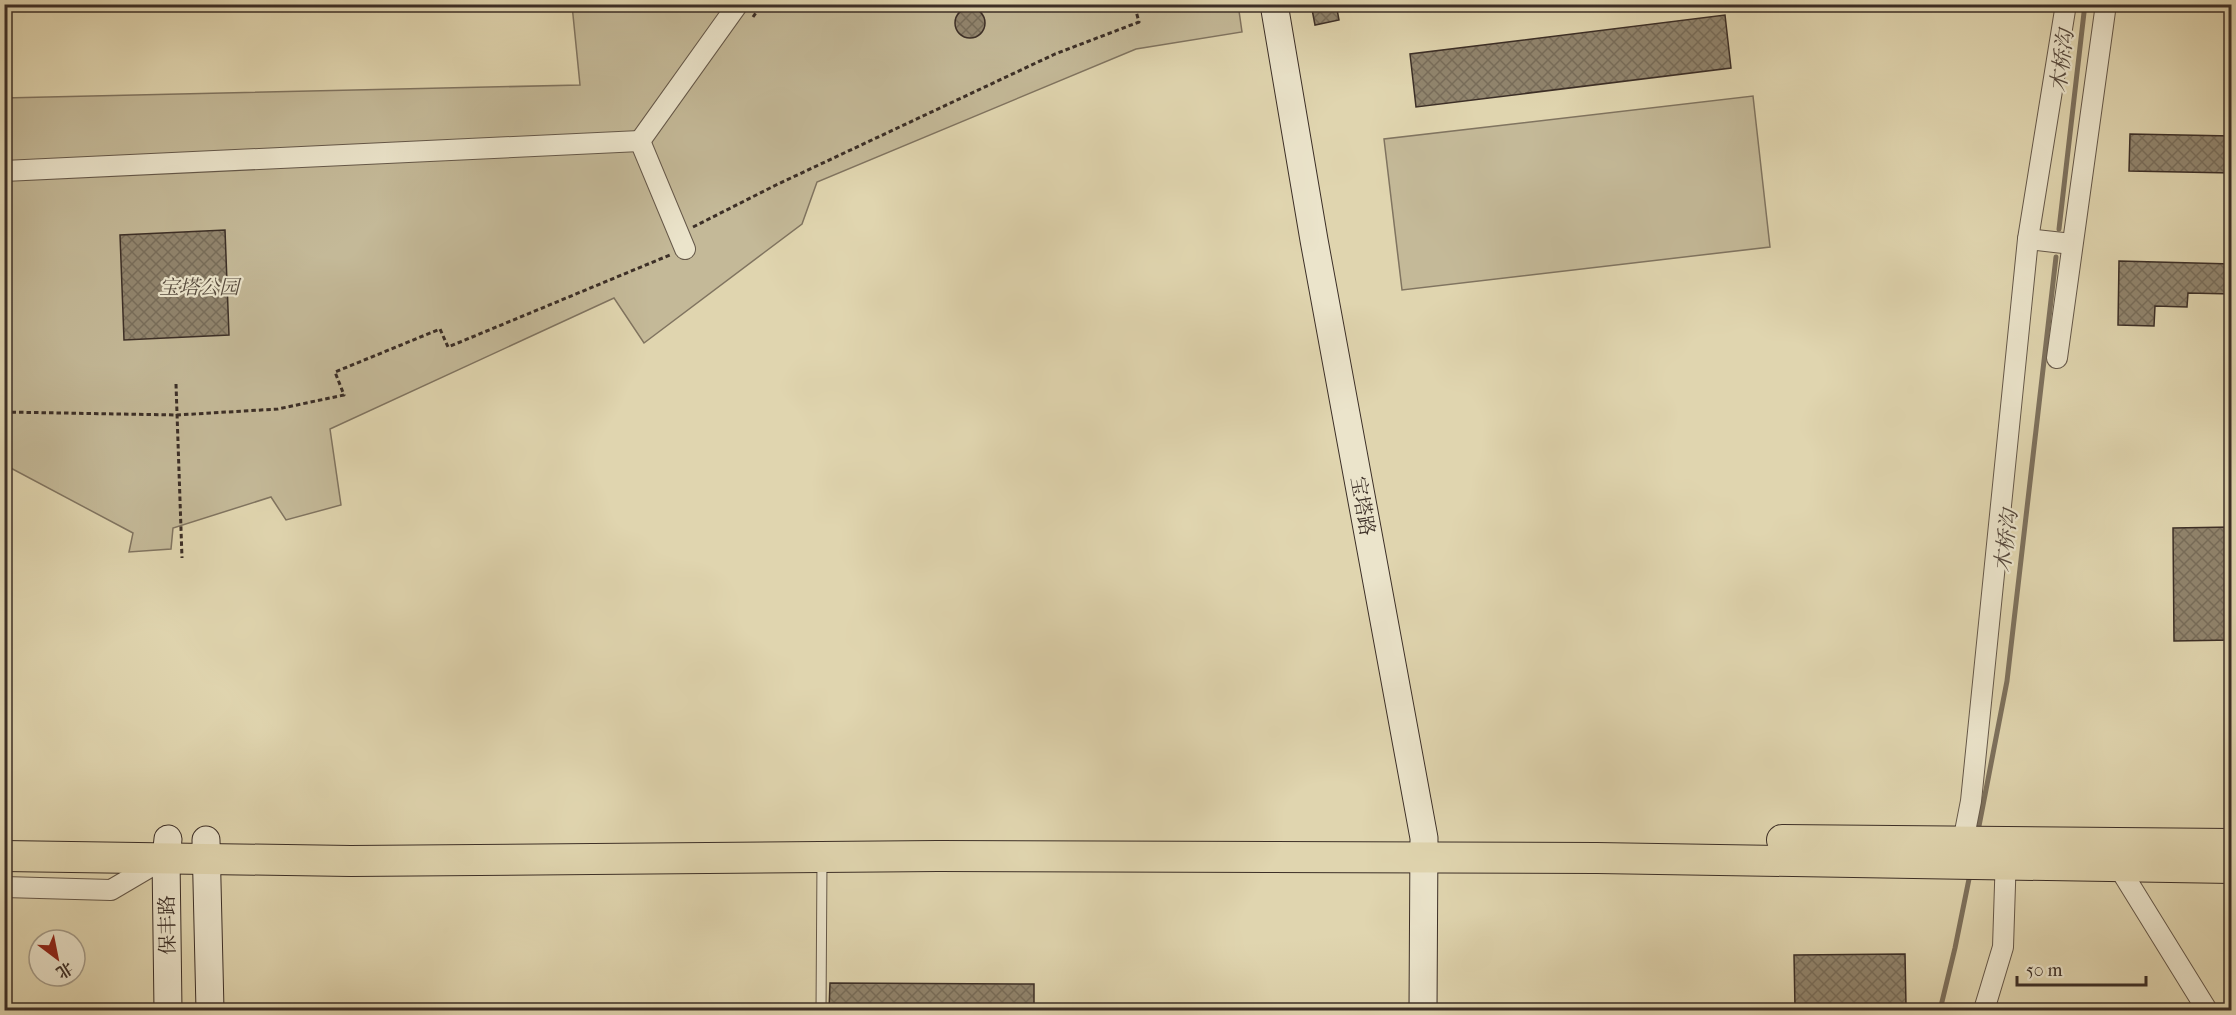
<svg xmlns="http://www.w3.org/2000/svg" width="2236" height="1015" font-family="'IM FELL French Canon','Noto Serif SC',serif">
<style>
.green{fill:#c4b998;stroke:#807460;stroke-width:1.5}
.lines{fill:none;stroke-linecap:round;stroke-linejoin:round}
.stream{stroke:#7d715d;stroke-width:5}
.building{fill:url(#building-cross-hatch);stroke:#3c2f27;stroke-width:1.5}
.lane-casing{stroke:#655849;stroke-width:11}
.street-casing{stroke:#655849;stroke-width:22}
.secondary-casing{stroke:#3c2f27;stroke-width:29}
.primary-casing{stroke:#3c2f27;stroke-width:32}
.path{stroke:#3c2f27;stroke-width:3;stroke-dasharray:4.5 3;stroke-linecap:butt}
.lane{stroke:#ebe4cb;stroke-width:9}
.street{stroke:#ebe4cb;stroke-width:20}
.secondary{stroke:#ebe4cb;stroke-width:27}
.primary{stroke:#e0d5af;stroke-width:30}
.labels{text-anchor:middle;stroke-width:4.5;stroke-linejoin:round;paint-order:stroke}
.park-label{font-size:20px;font-style:italic;fill:#574b3e;stroke:#ebe4cb}
.street-label{font-size:20px;fill:#3c2f27;stroke:#ebe4cb}
.water-label{font-size:21px;font-style:italic;fill:#574a3e;stroke:#ebe4cb}
</style>
<defs>
<pattern id="building-cross-hatch" width="8" height="8" patternUnits="userSpaceOnUse" patternTransform="scale(1.5)"><rect width="8" height="8" fill="#91856e"/><path d="M0 0l8 8M0 8l8-8" fill="none" stroke="#786d5a"/></pattern>
</defs>
<rect width="100%" height="100%" fill="#e0d5af"/>
<filter id="stains"><feTurbulence type="fractalNoise" baseFrequency=".00333" numOctaves="4"/><feColorMatrix values="0 0 0 0 .2 0 0 0 0 .09 0 0 0 0 .02 0 0 0 .5 -.17"/></filter>
<radialGradient id="worn" r=".72"><stop offset=".6" stop-color="#630" stop-opacity="0"/><stop offset="1" stop-color="#630" stop-opacity=".3"/></radialGradient>
<g class="green">
<polygon points="1238,4 1242,32 1136,49 817,182 802,224 644,343 614,298 330,429 341,505 286,520 271,497 173,528 171,549 129,552 133,533 5,465 4,98 580,85 572,5"/>
<polygon points="1753,96 1770,247 1402,290 1384,139"/>
</g>
<g class="lines">
<g class="stream">
<polyline points="2059,229 2085,4"/>
<polyline points="1979,826 2007,681 2056,257"/>
<polyline points="1940,1010 1955,948 1969,879"/>
</g>
</g>
<g class="building">
<polygon points="1311,4 1336,4 1339,20 1315,25"/>
<circle cx="970" cy="23" r="15"/>
<polygon points="1725,15 1731,68 1416,107 1410,54"/>
<polygon points="2130,134 2232,136 2232,173 2129,171"/>
<polygon points="225,230 229,335 124,340 120,235"/>
<polygon points="2119,261 2232,264 2232,294 2188,293 2187,307 2155,306 2154,326 2118,325"/>
<polygon points="2232,527 2232,640 2174,641 2173,528"/>
<polygon points="1905,954 1906,1006 1795,1008 1794,955"/>
<polygon points="830,983 1034,984 1034,1011 829,1011"/>
</g>
<g class="lines">
<defs>
<polyline id="lane" points="821,1010 822,860"/>
<g id="street">
<polyline points="640,141 738,4"/>
<polyline points="640,141 685,249"/>
<polyline points="4,171 640,141"/>
<polyline points="2028,239 2072,244"/>
<polyline points="2057,358 2106,4"/>
<polyline points="1961,852 1971,801 2028,239 2066,4"/>
<polyline points="2118,866 2207,1010"/>
<polyline points="4,887 111,890 162,860"/>
<polyline points="1984,1010 2003,947 2006,854"/>
</g>
<g id="secondary">
<polyline points="1274,4 1314,240 1424,838 1423,1010"/>
<polyline points="206,840 210,1010"/>
<polyline points="168,1010 166,858 168,839"/>
</g>
<g id="primary">
<polyline points="1782,840 2232,844"/>
<polyline points="4,856 351,861 938,856 1597,858 2232,868"/>
</g>
</defs>
<use href="#lane" class="lane-casing"/>
<use href="#street" class="street-casing"/>
<use href="#secondary" class="secondary-casing"/>
<use href="#primary" class="primary-casing"/>
<g class="path">
<polyline points="753,17 762,4"/>
<polyline points="693,227 776,185 1055,54 1139,22 1134,4"/>
<polyline points="176,384 182,558"/>
<polyline points="4,412 177,415 278,409 344,395 335,372 440,329 448,347 670,255"/>
</g>
<use href="#lane" class="lane"/>
<use href="#street" class="street"/>
<use href="#secondary" class="secondary"/>
<use href="#primary" class="primary"/>
</g>
<g class="labels">
<g class="park-label">
<text x="199" y="294">宝塔公园</text>
</g>
<g class="street-label">
<text transform="translate(1363 506) rotate(80)" y="7">宝塔路</text>
<text transform="translate(167 925) rotate(-91)" y="7">保丰路</text>
</g>
<g class="water-label">
<text transform="translate(2062 61) rotate(-83)" y="7">木桥沟</text>
<text transform="translate(2006 541) rotate(-83)" y="7">木桥沟</text>
</g>
</g>
<rect width="2236" height="1015" fill="none" stroke="#e0d5af" stroke-width="24"/>
<rect x="6" y="6" width="2224" height="1003" fill="none" stroke="#3c2f27" stroke-width="3"/>
<rect x="12" y="12" width="2212" height="991" fill="none" stroke="#3c2f27" stroke-width="1.5"/>
<g transform="translate(57 958) rotate(148)"><circle r="28" fill="#ebe4cb" stroke="#a59c89" stroke-width="1.5"/>
<path d="M0-4.5L10 22L0 15L-10 22Z" fill="#8f2418"/>
<text y="-9" font-size="16" font-weight="bold" text-anchor="middle" fill="#3c2f27">北</text>
</g>
<path d="M2017 976v9h129v-9" fill="none" stroke="#3c2f27" stroke-width="3"/>
<text x="2026" y="976" font-size="18" fill="#3c2f27" stroke="#ebe4cb" stroke-width="4.5" paint-order="stroke">50 m</text>
<rect width="100%" height="100%" filter="url(#stains)"/>
<rect width="100%" height="100%" fill="url(#worn)"/>
</svg>
